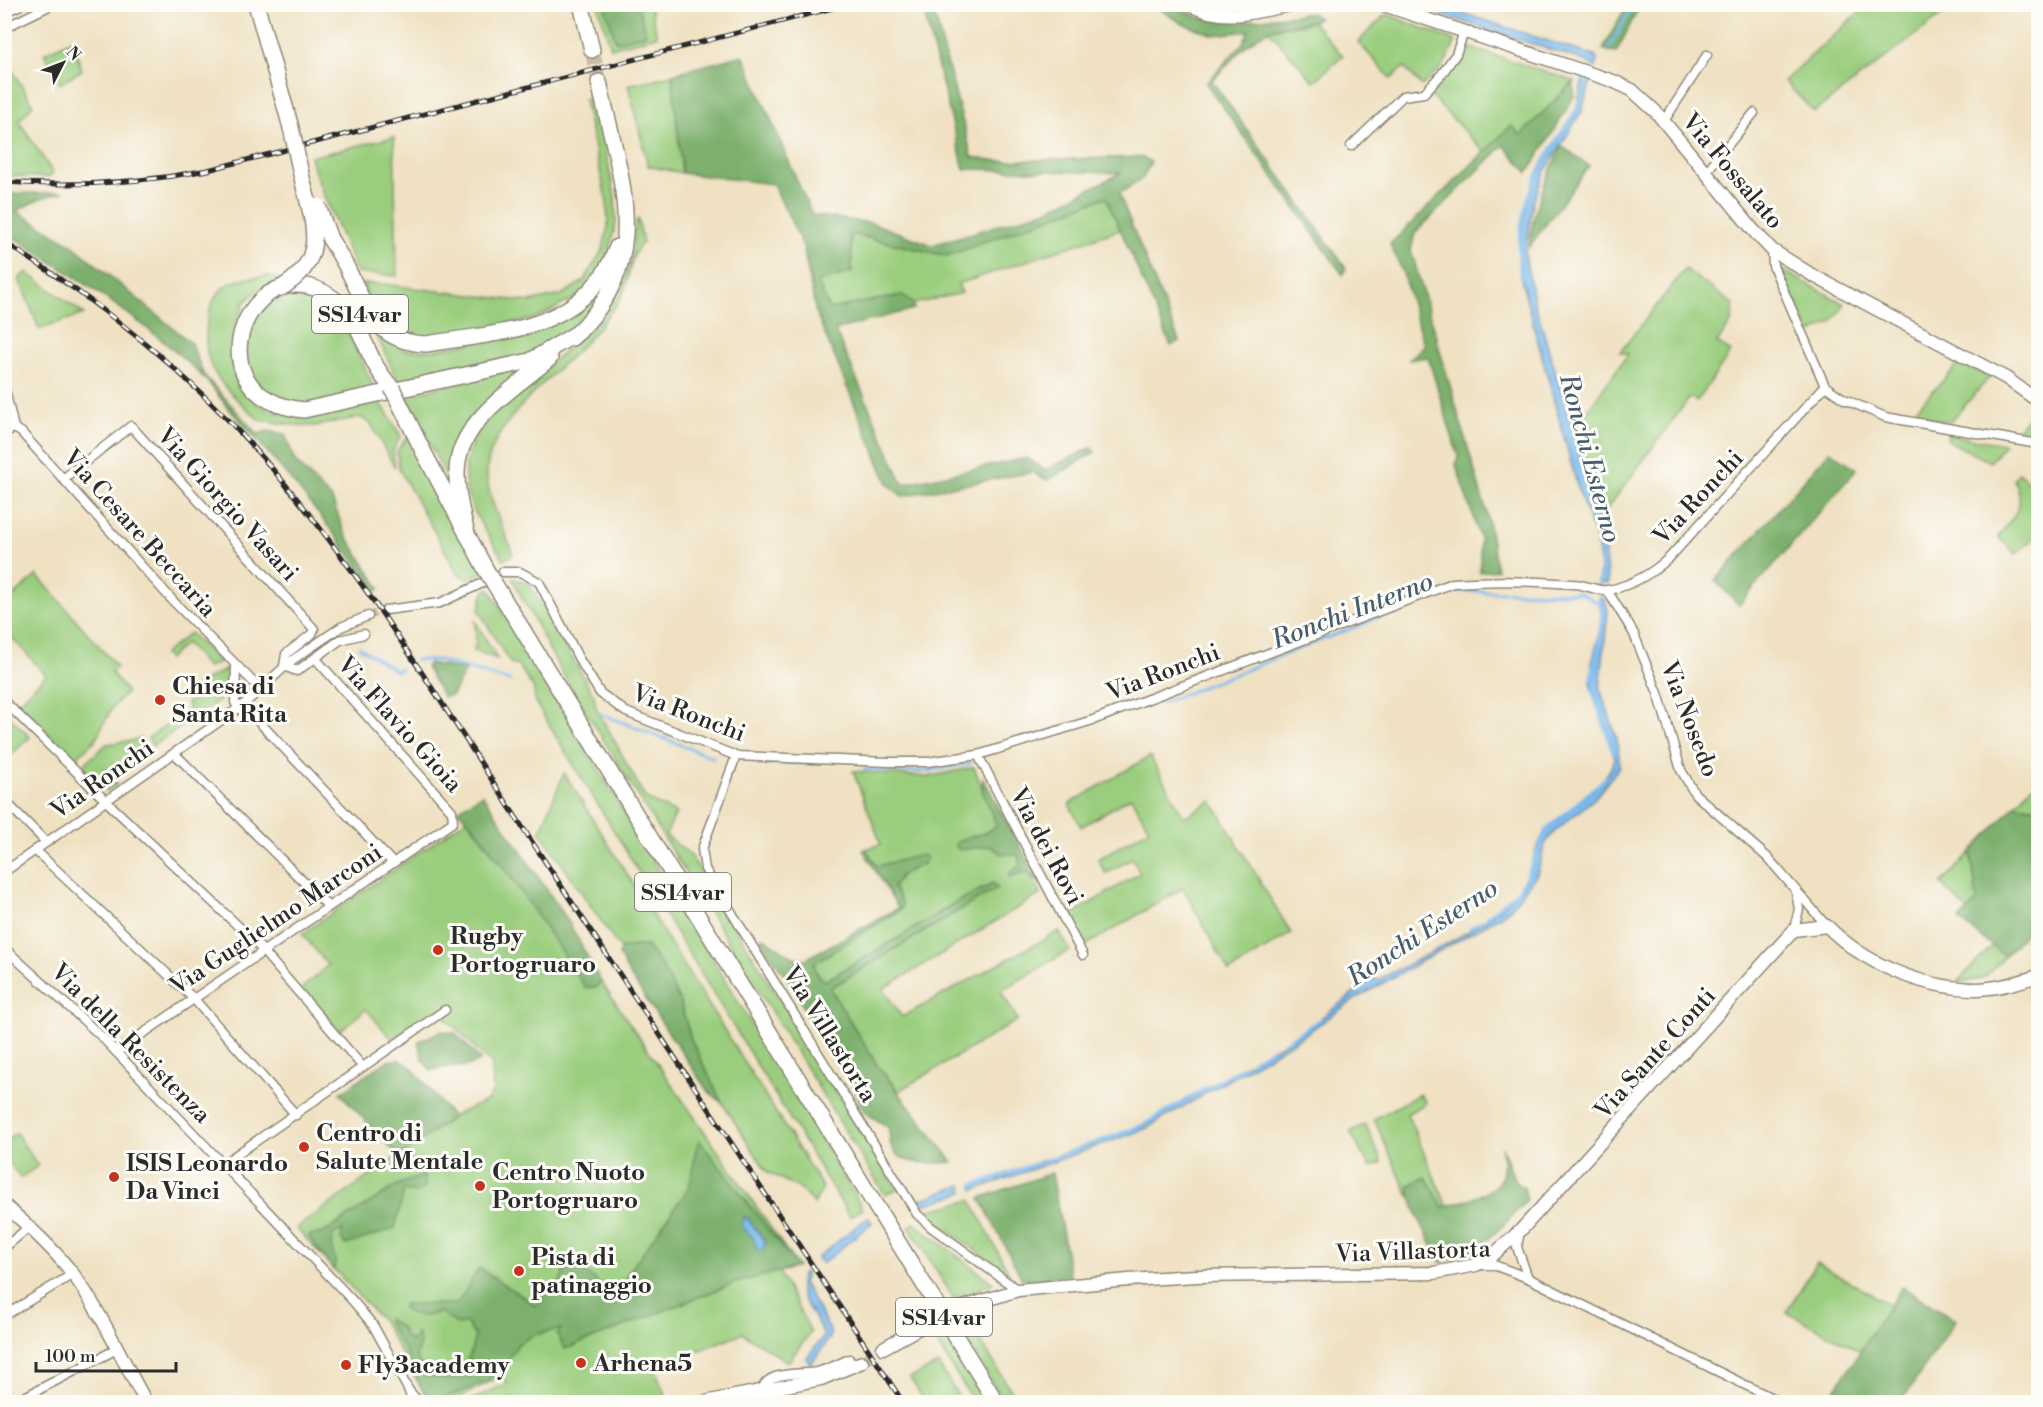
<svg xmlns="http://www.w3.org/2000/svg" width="2043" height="1407" font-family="'Libre Bodoni',serif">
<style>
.green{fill:#9acd7d;stroke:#627c54;stroke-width:1.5}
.forest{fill:#7bb06c;stroke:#536e4c;stroke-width:1.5}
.water{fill:#79b9ed;stroke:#52728c;stroke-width:1.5}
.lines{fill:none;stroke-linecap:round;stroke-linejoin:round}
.stream{stroke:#79b9ed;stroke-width:3}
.street-tunnel{stroke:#c8bda4;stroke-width:8;stroke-dasharray:8 4;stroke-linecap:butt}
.secondary-tunnel{stroke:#c8bda4;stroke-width:12;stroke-dasharray:12 6;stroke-linecap:butt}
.highway-tunnel{stroke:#c8bda4;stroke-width:15;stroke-dasharray:15 8;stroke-linecap:butt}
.street-casing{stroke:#8d8676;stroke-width:11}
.secondary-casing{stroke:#8d8676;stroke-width:15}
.highway-casing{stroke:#8d8676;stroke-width:18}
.street{stroke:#fff;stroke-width:8}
.secondary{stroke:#fff;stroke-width:12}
.highway{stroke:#fff;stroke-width:15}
.rail-casing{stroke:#2b2b2b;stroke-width:5}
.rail{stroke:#fdfcf7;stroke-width:3;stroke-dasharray:9;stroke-linecap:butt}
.highway-bridge-casing{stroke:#8d8676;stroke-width:18;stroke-linecap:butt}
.highway-bridge{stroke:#fff;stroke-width:15}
.poi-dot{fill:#c8321e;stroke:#fdfcf7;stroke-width:2}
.labels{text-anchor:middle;stroke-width:6;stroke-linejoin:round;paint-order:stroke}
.shield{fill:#fdfcf7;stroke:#6a6a68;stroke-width:1.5}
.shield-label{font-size:22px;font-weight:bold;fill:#2b2b2b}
.street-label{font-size:24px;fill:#2b2b2b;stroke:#fdfcf7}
.poi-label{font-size:24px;font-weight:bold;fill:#2b2b2b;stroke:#fdfcf7;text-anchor:start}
.water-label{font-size:26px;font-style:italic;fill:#465d6f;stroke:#fdfcf7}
</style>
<rect width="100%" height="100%" fill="#fdfcf7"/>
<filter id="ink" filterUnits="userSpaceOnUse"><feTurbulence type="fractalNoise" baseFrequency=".0167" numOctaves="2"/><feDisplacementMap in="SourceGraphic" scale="12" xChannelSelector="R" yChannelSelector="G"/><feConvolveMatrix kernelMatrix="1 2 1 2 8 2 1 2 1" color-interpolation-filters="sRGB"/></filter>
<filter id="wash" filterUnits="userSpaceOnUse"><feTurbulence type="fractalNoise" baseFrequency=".008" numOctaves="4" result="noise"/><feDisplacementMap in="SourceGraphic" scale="24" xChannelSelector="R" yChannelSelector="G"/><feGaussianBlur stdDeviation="1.35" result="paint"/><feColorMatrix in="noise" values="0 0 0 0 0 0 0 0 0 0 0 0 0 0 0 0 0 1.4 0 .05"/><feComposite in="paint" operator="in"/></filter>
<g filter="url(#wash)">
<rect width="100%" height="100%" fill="#efe1c2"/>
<g class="green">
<polygon points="1868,4 1955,5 1814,112 1784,81"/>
<polygon points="598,5 650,5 657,36 611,48"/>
<polygon points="1386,14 1456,41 1444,65 1422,86 1404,67 1391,79 1358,42"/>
<path d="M1312 21 1343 56 1314 82 1268 30C1282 26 1300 27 1312 21Z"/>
<polygon points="72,40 82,70 60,84 44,53"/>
<polygon points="1468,47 1574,81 1521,135 1511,126 1485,153 1431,96"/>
<polygon points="5,58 33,105 19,121 53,173 49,177 5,176"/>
<polygon points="672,75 682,173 648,166 628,85"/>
<path d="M593 93 615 196 616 222 609 253 595 279 577 297 535 319 416 338C382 331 376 312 362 284H381L530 302 561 295 584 281 603 249 608 227 607 202 584 100Z"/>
<path d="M394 137 397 276 357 273C342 234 322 197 310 157Z"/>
<polygon points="1106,197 1122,229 958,284 962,293 914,304 902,295 829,309 818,282 852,272 851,234 947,256"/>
<path d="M638 219 643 243C629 253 630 282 621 297 617 305 610 312 605 319 574 364 484 419 487 476 489 503 505 530 513 554L504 560C473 511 447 482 481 426L599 320 615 297 631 261 635 224Z"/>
<polygon points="1685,269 1734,305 1731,322 1717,343 1731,352 1697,401 1690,397 1599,520 1573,431 1628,354 1620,352"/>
<polygon points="1780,269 1845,304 1832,322 1810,334"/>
<polygon points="26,272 84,314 39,329 19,279"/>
<path d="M268 276 281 279 255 292 242 305 244 307C215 359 239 416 303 417 327 417 355 406 379 400L401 436 393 450 395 468 371 424 360 417 315 426 292 425 259 420C243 404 218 385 210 363 202 340 205 295 231 283 243 278 256 277 268 276Z"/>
<path d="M304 295 334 308 342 317 375 390C356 394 316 406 298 404 229 396 226 299 304 295Z"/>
<polygon points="594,295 599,300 580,323 525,357 399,383 377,336 406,350 435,350 537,328"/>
<polygon points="1960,363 1990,377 1950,422 1911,414"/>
<polygon points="530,366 474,422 452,489 406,395"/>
<polygon points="2037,408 2038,439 2014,433 2017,430"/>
<polygon points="409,435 484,572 467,579 458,574 399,469 397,451"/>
<polygon points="1948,435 2005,444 1990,462 1947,440"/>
<path d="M2018 473 2038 490V534L2016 554 1998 537C2014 515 2027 507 2014 480Z"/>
<polygon points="37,575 117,667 111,672 127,692 112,708 95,740 76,758 73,758 18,703 46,675 5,630 5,604"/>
<polygon points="512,578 529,583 594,696 596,707 646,799 676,813 666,835 691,856 897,1189 885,1195 559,668"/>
<polygon points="489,588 863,1209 850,1217 535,702 534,689 518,665 510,663 479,611 484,592"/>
<polygon points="475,620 497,659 474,651 476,641"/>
<polygon points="190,633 220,662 207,667 186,643 168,659 164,654"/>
<polygon points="227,669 231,675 224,697 153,746 148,738 189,709 187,703 202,692 197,684"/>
<polygon points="6,714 30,737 5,761 4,715"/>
<polygon points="141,739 147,750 111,775 117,784 106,791 84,769 84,764 107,744"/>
<polygon points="1150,756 1184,817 1212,801 1291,933 1229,972 1183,888 1085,946 1069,916 1140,873 1132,858 1106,874 1098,859 1149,829 1131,797 1081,827 1069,804"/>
<path d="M974 767 997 826 983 835 970 837 967 849 990 846 1002 854H1017L1021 866 1017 868 1016 876 1022 872 1030 874 1041 894 883 989 902 1017 1059 931 1070 950 1001 991 1018 1020 899 1091 877 1065 830 988 996 888 993 883C974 895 951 902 935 916L825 981 816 972 813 963 901 909 893 887 901 875 894 863 877 866 866 849 881 844 853 771 927 777Z"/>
<polygon points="564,773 823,1188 814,1204 799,1188 767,1172 722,1103 691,1039 680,1002 634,946 620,949 540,832"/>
<polygon points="2038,780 2038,808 2015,805"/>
<polygon points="467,819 549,929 572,968 595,988 601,982 798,1267 779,1272 811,1332 788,1362 742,1333 655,1368 668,1402 467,1402 507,1383 502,1376 450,1402 429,1402 384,1323 296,1228 457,1114 488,1100 493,1091 492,1064 437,1010 392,1039 366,1009 340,1031 302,988 328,965 302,934"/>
<polygon points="1971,852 1977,901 1968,911 1941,884"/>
<path d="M1992 946 2005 956C1986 976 1987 981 1957 982Z"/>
<polygon points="1420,1094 1426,1103 1407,1114 1447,1206 1443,1208 1409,1185 1409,1197 1374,1119"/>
<polygon points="1365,1124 1382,1162 1370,1167 1350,1132"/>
<polygon points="16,1133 38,1166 20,1178 5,1156 5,1141"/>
<polygon points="971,1200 1010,1275 922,1212"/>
<polygon points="914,1223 993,1283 954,1299 909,1227"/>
<polygon points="1817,1263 1890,1305 1860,1351 1786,1312"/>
<polygon points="966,1317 1018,1402 1004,1402 955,1320"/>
<polygon points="945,1329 990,1402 974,1402 937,1344 924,1337"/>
<polygon points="938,1364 962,1402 925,1402 910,1378"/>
</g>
<g class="forest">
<polygon points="604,5 638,5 646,34 616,42"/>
<polygon points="922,5 932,5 972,157 999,161 1142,157 1151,162 1143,178 1119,194 1179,341 1171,346 1106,197 947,256 851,234 852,272 818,282 829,309 902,295 914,304 914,309 835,330 903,484 1027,458 1045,470 1091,448 1095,452 1048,480 1041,478 1033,472 902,496 888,484 816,313 803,246 773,184 682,173 672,74 743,55 812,215 872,223 932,245 1045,211 1121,173 964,169"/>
<path d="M1153 5H1172L1200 18 1235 22 1311 13 1319 18C1302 26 1285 22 1269 30 1248 40 1227 65 1212 81L1346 268 1343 275 1206 83 1242 44 1249 31 1214 35 1181 23Z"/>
<polygon points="1627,5 1640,5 1616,53 1603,49"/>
<polygon points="1574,81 1574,96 1570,104 1528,173 1504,145 1415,233 1411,250 1487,514 1497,570 1480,572 1480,538 1456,465 1458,456 1428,357 1409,360 1424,346 1403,273 1390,244 1511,126 1521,135"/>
<path d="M1562 146 1589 166 1529 247C1533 209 1545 179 1562 146Z"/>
<path d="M64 192 42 198 16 211 71 244 191 343 204 375 257 434 268 431 285 434 295 461 332 499 345 534 380 588 376 592C332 527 282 467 230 410 222 401 215 390 207 381 149 322 74 276 5 232V194Z"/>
<polygon points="1830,451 1857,469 1739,605 1715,581"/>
<polygon points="429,663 466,670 452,695 443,697 426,667"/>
<path d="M983 778 1039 881 1033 880 1030 874 1022 872 1009 878V873L1021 866 1017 854H1002L990 846 960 850 956 847V843C969 833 984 837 997 826L982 790Z"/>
<path d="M482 794 568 921 601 982 595 988 585 987C554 942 526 896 493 853 482 838 472 821 457 811Z"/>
<polygon points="2015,805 2038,808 2038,919 2005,956 1959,920 1977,901 1971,852"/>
<path d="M866 849 877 866 922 855 927 858 923 864 901 875 893 887 902 903 901 909 814 963 816 972 825 981 935 916C951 902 974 895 993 883L997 888 830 988 877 1065 953 1162C935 1164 899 1167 891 1146 889 1140 890 1132 888 1127L864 1112 836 1044 827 1039 823 1031 807 1016 796 991 760 940 762 937 793 957 806 959 898 908 863 850Z"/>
<polygon points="634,946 647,946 663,968 680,1002 691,1039 722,1103 707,1090 629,974 619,955 620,949"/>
<path d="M441 1031 455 1033 481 1060C458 1073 453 1062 431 1071L423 1059 418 1042Z"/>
<polygon points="399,1059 412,1068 453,1117 399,1157 340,1093 387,1061"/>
<path d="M699 1140 798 1267 735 1283 565 1349 557 1334 561 1329 534 1335 518 1344 503 1367 487 1381 435 1402C419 1389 416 1375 408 1357 402 1344 392 1333 387 1319L401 1327 405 1337 413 1342 417 1332 420 1344 416 1356 426 1375C442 1379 454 1382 468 1371L464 1365 470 1355 475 1336 466 1323 458 1325 440 1312C425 1317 417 1319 403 1309L404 1304H456C466 1293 470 1281 479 1268L537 1306 548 1290 559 1283 569 1261 597 1281 609 1300 688 1189C695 1173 692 1156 699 1140Z"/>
<path d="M1502 1147 1515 1181 1524 1188 1527 1200C1501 1229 1479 1254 1440 1262 1431 1240 1409 1206 1409 1185L1426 1177 1443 1207C1462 1201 1493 1196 1502 1176 1505 1169 1502 1155 1502 1147Z"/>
<polygon points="1052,1173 1070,1275 1023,1281 980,1198"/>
<polygon points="424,1175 425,1187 418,1193 404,1191 395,1228 346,1245 341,1239 343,1230 333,1234 331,1246 336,1262 333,1270 309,1237 310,1235 323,1233 399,1184"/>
<polygon points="1902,1287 1956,1320 1901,1402 1827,1402"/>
</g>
<g class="water">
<polygon points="1412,5 1438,5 1594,56 1597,59 1596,68 1585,61"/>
<path d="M1584 74 1592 77 1582 111 1545 171 1533 202 1525 255 1534 301 1598 512 1604 545 1608 584 1598 583C1607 552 1585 515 1577 485 1558 415 1539 346 1520 276L1519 241 1529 194 1539 169 1576 112Z"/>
<path d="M1599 597 1605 600 1608 611 1600 689 1617 738 1620 766 1595 798 1555 831 1545 844 1537 874 1511 908 1499 917 1357 998 1298 1039 1145 1129 974 1190 973 1185 1141 1126 1298 1035 1373 979H1380C1419 958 1494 924 1519 889 1532 872 1533 848 1546 831 1568 803 1601 796 1615 759L1591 687 1592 662 1602 623Z"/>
<polygon points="962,1185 964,1192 921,1206 919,1200"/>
<polygon points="744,1217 747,1218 766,1242 762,1250 758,1251 753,1238 742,1226"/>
<polygon points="868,1217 872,1223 822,1264 817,1258"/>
<path d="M804 1272 806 1277 803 1282 830 1330V1338L811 1364 806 1359 824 1336C818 1316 789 1293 804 1272Z"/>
</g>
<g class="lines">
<g class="stream">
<polyline points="1609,48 1634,4"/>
<polyline points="1541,166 1577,108"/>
<path d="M1522 279C1513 245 1524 204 1538 172"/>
<polyline points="359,647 396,671 401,669"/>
<polyline points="415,660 438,660 510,681"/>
<path d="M1591 680C1592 660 1601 642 1602 623 1603 606 1597 591 1600 575"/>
<polyline points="1592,690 1613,752"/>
<polyline points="1159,704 1446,591 1579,593 1600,603"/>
<polyline points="601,714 714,758"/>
<polyline points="765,763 817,763"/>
<polyline points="864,769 920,772 971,763"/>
<polyline points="1526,877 1546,830 1607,777"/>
<polyline points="1487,917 1519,890 1523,882"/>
<polyline points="1470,928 1482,921"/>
<polyline points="1288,1040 1321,1019"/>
<polyline points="1252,1061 1272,1049"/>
<polyline points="1213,1084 1244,1066"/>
<polyline points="1187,1099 1207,1087"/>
<polyline points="1146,1123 1182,1102"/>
<polyline points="1045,1161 1140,1126"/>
<polyline points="973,1185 1038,1163"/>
<polyline points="763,1402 783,1399"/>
</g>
</g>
</g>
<g filter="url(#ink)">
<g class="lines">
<polyline class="street-tunnel" points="368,616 386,610"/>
<polyline class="secondary-tunnel" points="862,1362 883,1348"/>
<polyline class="highway-tunnel" points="592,50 599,82"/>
<defs>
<g id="street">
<polyline points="4,28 53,4"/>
<polyline points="1664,121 1707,55"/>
<polyline points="1351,146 1403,96 1424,93 1441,75 1456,54 1464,32"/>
<polyline points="1706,172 1754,113"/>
<polyline points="1772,250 1773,266 1825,386 1844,399 1885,417 2038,444"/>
<polyline points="4,385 14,428"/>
<polyline points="14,428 21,432 174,602 261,690"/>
<polyline points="4,433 14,428"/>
<polyline points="63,479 131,426 314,629 312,634 286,654 284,666"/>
<path d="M503 572H520L539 582 579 659 600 693 626 712 736 756 889 762H927L978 755 1093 720 1453 583C1493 580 1533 581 1573 584 1585 584 1598 592 1609 590 1632 585 1653 573 1670 557L1825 386"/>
<polyline points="1607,590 1633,632 1658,693 1681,770 1695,794 1767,857 1827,926"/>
<polyline points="386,610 440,603 485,582"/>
<polyline points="236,666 235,702 238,708"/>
<polyline points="284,666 297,671 340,640 364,634"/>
<polyline points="4,701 106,801 256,943 362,1066"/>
<polyline points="243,705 393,863"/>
<polyline points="174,753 328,906"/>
<polyline points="978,755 1083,955"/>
<polyline points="736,756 702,849 705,869 917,1214 931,1227 1018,1290"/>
<polyline points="4,800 46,842"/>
<polyline points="35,850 193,998 296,1115"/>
<polyline points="4,872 243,705 291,661 341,627 368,616"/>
<polyline points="1794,930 1799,909 1796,893"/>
<polyline points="4,948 101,1036 352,1300 373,1325 409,1391"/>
<polyline points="116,1052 453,822 452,811 315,658"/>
<polyline points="223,1164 445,1010"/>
<polyline points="1520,1231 1517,1247 1528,1278"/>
<polyline points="4,1248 29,1227"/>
<polyline points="1476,1265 1494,1265 1528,1278 1780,1402"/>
<polyline points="4,1316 73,1274"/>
<path d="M762 1390C767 1370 801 1375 817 1372 828 1369 839 1364 849 1359"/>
<polyline points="15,1402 117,1349"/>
<polyline points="412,1402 409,1391 419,1402"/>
</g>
<g id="secondary">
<path d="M1187 4C1227 23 1253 12 1295 4"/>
<polyline points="1207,4 1227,11"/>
<polyline points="1381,4 1613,81 1632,90 1656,112 1754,231 1772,250 1812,275 2006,378 2038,401"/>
<polyline points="4,10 18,4"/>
<path d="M4 1205C29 1226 53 1248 73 1274 102 1313 122 1360 146 1402"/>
<path d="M954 1310 1018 1290 1129 1280 1196 1276 1434 1273 1476 1265 1493 1255 1520 1231 1794 930 1827 926C1865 964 1921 988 1976 989 1997 989 2018 982 2038 976"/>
<polyline points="883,1348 932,1321"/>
<polyline points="705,1402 821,1379 862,1362"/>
</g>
<g id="highway">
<polyline points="256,4 290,124"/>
<polyline points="581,4 592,50"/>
<path d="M330 239C337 250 344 261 349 272 368 310 376 342 426 344 502 332 586 331 617 247"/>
<path d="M572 338C657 261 620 178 599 82"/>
<path d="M392 388C386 381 380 373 376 366 364 345 358 319 339 303 256 231 181 397 304 410L530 361 579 332"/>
<polyline points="422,449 486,570"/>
<path d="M467 535C462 512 454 485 458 461 466 416 518 386 550 358"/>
<polyline points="494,583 996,1402"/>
</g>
</defs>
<use href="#street" class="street-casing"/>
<use href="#secondary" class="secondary-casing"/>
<use href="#highway" class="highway-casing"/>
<use href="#street" class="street"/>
<use href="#secondary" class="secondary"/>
<use href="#highway" class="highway"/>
<defs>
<g id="rail">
<path d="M4 182C73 187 140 183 208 170L848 4"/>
<path d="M4 242C97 300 183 368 256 450 365 573 455 726 546 863 665 1043 784 1223 903 1402"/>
</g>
</defs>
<use href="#rail" class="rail-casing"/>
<use href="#rail" class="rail"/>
<defs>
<g id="highway-bridge">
<polyline points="318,206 330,239"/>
<path d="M281 288C328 260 314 226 303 182 298 163 295 143 290 124"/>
<polyline points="392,388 422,449"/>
<polyline points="486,570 494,583"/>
</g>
</defs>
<use href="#highway-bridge" class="highway-bridge-casing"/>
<use href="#highway-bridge" class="highway-bridge"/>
</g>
</g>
<g class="poi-dot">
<circle cx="160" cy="700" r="6"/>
<circle cx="438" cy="950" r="6"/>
<circle cx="304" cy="1147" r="6"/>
<circle cx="114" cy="1177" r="6"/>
<circle cx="480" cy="1186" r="6"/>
<circle cx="519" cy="1271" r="6"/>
<circle cx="581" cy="1363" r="6"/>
<circle cx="346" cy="1365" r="6"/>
</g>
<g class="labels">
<g class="shield">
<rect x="312" y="295" width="96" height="38" rx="4.5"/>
<rect x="635" y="873" width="96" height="38" rx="4.5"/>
<rect x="896" y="1298" width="96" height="38" rx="4.5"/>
</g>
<g class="shield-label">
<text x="360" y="322">SS14var</text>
<text x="683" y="900">SS14var</text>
<text x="944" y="1325">SS14var</text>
</g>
<g class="street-label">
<text transform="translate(1733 171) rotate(50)" y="8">Via Fossalato</text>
<text transform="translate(1698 497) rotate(-47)" y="8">Via Ronchi</text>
<text transform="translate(228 504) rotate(48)" y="8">Via Giorgio Vasari</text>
<text transform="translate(140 533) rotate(48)" y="8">Via Cesare Beccaria</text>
<text transform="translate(1163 672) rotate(-21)" y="8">Via Ronchi</text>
<text transform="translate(689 713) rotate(21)" y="8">Via Ronchi</text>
<text transform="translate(1690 719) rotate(69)" y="8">Via Nosedo</text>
<text transform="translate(400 724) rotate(48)" y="8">Via Flavio Gioia</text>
<text transform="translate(102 779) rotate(-35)" y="8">Via Ronchi</text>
<text transform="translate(1047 846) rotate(62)" y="8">Via dei Rovi</text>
<text transform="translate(276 919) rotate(-34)" y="8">Via Guglielmo Marconi</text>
<text transform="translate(830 1034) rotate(58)" y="8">Via Villastorta</text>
<text transform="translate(131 1043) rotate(45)" y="8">Via della Resistenza</text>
<text transform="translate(1655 1053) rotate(-48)" y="8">Via Sante Conti</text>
<text transform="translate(1413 1251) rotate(-2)" y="8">Via Villastorta</text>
</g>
<g class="poi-label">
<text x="172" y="694">Chiesa di<tspan x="172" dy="28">Santa Rita</tspan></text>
<text x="450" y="944">Rugby<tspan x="450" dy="28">Portogruaro</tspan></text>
<text x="316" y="1141">Centro di<tspan x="316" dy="28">Salute Mentale</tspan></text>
<text x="126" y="1171">ISIS Leonardo<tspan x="126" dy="28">Da Vinci</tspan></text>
<text x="492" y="1180">Centro Nuoto<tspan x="492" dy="28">Portogruaro</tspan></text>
<text x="531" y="1265">Pista di<tspan x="531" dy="28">patinaggio</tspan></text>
<text x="593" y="1371">Arhena5</text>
<text x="358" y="1373">Fly3academy</text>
</g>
<g class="water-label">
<text transform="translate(1591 458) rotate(75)" y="9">Ronchi Esterno</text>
<text transform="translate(1352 610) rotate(-21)" y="9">Ronchi Interno</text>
<text transform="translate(1422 932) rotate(-33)" y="9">Ronchi Esterno</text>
</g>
</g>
<rect width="2043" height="1407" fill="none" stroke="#fdfcf7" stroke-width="24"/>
<g transform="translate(63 63) rotate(48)" stroke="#fdfcf7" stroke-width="4.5" paint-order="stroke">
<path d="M0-4.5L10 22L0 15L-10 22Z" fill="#2b2b2b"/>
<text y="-9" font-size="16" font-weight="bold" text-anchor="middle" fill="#2b2b2b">N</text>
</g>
<path d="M36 1362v9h140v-9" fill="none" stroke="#2b2b2b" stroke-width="3"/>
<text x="45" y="1362" font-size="18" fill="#2b2b2b" stroke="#fdfcf7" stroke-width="4.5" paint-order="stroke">100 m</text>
</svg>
